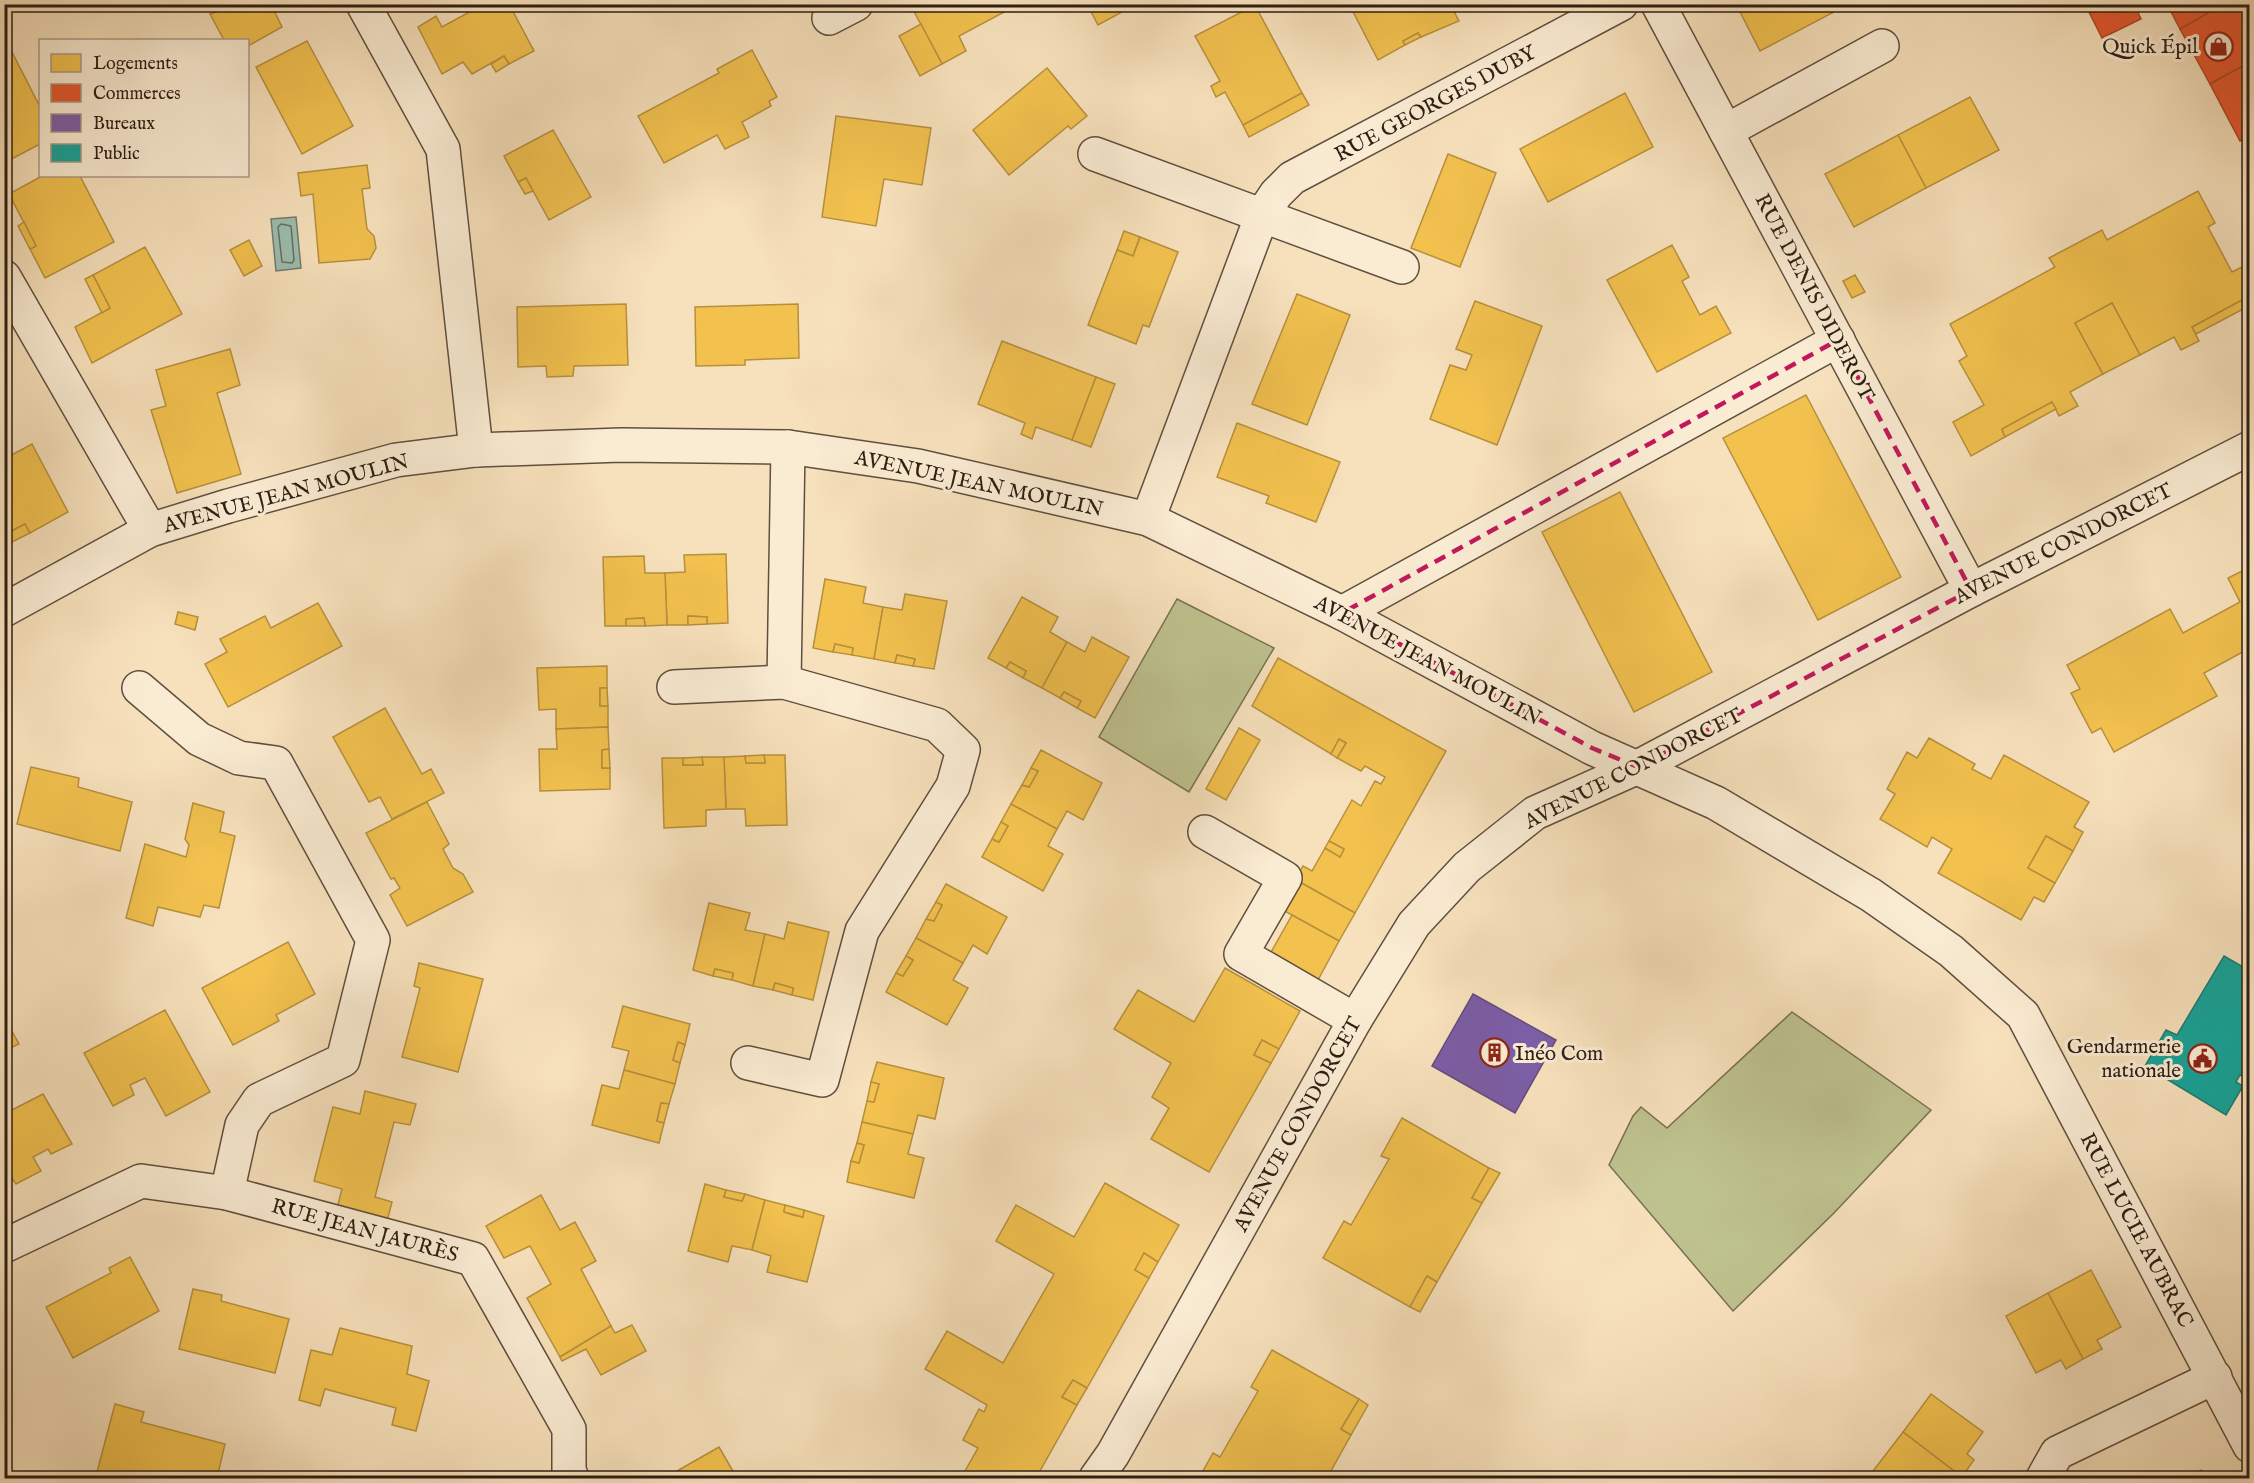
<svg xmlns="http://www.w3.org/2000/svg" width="2254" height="1483" font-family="'IM FELL English',serif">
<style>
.green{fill:#bec28f;stroke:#767052;stroke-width:1.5}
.water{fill:#9dbeaf;stroke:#707e71;stroke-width:1.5}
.homes{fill:#f2c14e;stroke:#b7903d;stroke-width:1.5}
.shops{fill:#e4572e;stroke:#ad4626;stroke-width:1.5}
.offices{fill:#7b5ea7;stroke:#644b7b;stroke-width:1.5}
.public{fill:#17a398;stroke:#1e7b70;stroke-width:1.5}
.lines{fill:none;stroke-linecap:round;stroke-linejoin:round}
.shore{stroke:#656e62;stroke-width:1.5}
.minor-casing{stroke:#604f3e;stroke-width:36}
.minor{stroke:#faecd3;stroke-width:33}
.marked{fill:none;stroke:#c2185b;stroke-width:4.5;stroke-dasharray:12 8;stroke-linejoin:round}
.labels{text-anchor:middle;stroke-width:6;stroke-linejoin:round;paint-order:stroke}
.poi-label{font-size:21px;fill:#2d1e14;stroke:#faecd3;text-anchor:end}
.street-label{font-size:21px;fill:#2d1e14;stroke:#faecd3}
</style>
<rect width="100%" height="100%" fill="#f7e1bc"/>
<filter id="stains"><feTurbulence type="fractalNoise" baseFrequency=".00333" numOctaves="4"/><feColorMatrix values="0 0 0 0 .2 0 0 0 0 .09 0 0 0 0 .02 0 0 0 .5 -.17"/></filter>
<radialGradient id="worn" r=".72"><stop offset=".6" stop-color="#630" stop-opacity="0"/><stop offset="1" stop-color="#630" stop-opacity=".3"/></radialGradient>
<g class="green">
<polygon points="1177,599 1274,648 1189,792 1099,737"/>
<polygon points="1792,1012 1931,1110 1834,1213 1733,1311 1609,1165 1633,1116 1641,1107 1667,1128"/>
</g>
<polygon class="water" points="296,217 301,268 276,271 271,219"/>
<g class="homes">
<polygon points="212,4 271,4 282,27 248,46 248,40 224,40 210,14 216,12"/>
<polygon points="484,4 509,4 534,51 509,64 504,56 472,74 463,62 442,74 418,27 436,16 442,27"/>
<polygon points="910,4 1019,4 959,36 966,51 942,64"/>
<polygon points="1087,4 1118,4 1122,12 1098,25"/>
<polygon points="1349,4 1450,4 1459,21 1421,37 1418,33 1403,41 1405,45 1378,60"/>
<polygon points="1736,4 1827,4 1832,13 1760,51"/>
<polygon points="1827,4 1848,4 1832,13"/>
<polygon points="1255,5 1302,93 1243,125 1225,92 1216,97 1211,86 1220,81 1195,36"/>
<polygon points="921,24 942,64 920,76 899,36"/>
<polygon points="1418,33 1421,37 1405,45 1403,41"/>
<polygon points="307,41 353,126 302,154 256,67"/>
<polygon points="752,50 777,97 769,101 771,106 742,122 749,137 725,149 717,135 664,163 638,116 719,73 717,69"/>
<polygon points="12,52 40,107 40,144 4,163 4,56"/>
<polygon points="504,56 509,64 496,72 491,64"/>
<polygon points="1047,68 1087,116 1071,129 1068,126 1009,175 973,130"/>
<polygon points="1302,93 1309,105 1249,137 1243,125"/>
<polygon points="1625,93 1653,147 1548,202 1520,149"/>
<polygon points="1970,97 1999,150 1926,188 1898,135"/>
<polygon points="836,116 931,128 922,185 884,179 876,226 822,217"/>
<polygon points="553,130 591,197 549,220 526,178 518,182 504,156"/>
<polygon points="1898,135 1926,188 1854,227 1825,174"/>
<polygon points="1448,154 1496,173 1460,267 1411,248"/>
<polygon points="367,165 370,188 362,189 367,229 374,236 376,248 370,259 319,263 313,194 301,196 298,173"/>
<polygon points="42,176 80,176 114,242 45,278 30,249 36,246 9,194"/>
<polygon points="526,178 533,191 525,194 518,182"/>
<polygon points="2198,191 2215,223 2208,227 2232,272 2250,263 2250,305 2247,307 2242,300 2192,327 2199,341 2181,350 2174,337 2140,355 2112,303 2075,323 2103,374 2070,392 2078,406 2059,416 2052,402 2002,429 2005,437 1971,456 1953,422 1984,405 1959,361 1967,356 1950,324 2055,267 2049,258 2102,230 2107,240"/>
<polygon points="24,222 36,246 30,249 18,226"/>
<polygon points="1124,231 1140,237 1133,256 1117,250"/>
<polygon points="1140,237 1178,252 1149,327 1143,325 1136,344 1088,325 1117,250 1133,256"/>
<polygon points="249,240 262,266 244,276 230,250"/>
<polygon points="1672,245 1689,277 1682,281 1700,315 1716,306 1731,333 1657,372 1607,280"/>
<polygon points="145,247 182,314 92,363 75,327 110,308 93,275"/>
<polygon points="93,275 110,308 102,313 85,279"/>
<polygon points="1855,275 1865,292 1852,298 1843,281"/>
<polygon points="1297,294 1350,315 1307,425 1252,404"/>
<polygon points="2242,300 2247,307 2196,334 2192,327"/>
<polygon points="1475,301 1542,326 1497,445 1430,419 1450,365 1466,370 1472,355 1456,349"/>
<polygon points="2112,303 2140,355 2103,374 2075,323"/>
<polygon points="626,304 628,365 574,366 573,376 547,377 546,366 518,367 517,307"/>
<polygon points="798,304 799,358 745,360 745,365 696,366 695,307"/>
<polygon points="1002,341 1096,377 1072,440 1036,427 1032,439 1021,434 1025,423 978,404"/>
<polygon points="230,349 240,385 217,393 241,474 177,493 151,410 166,406 156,370"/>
<polygon points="1096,377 1115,384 1091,447 1072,440"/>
<polygon points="1806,395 1901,577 1818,620 1723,438"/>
<polygon points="2052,402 2056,409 2005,437 2002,429"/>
<polygon points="1237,423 1340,462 1316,522 1266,503 1269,496 1217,477"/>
<polygon points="32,444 68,512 30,533 25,524 4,535 4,459"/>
<polygon points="1620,492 1712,672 1634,712 1542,532"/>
<polygon points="25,524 30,533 4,546 4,535"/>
<polygon points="726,554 728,623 707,624 707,617 688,616 688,625 667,625 665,573 685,572 684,555"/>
<polygon points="644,556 645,573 665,573 667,625 645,626 644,618 626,619 626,626 605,626 603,557"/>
<polygon points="2250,567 2250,648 2204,673 2217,696 2114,752 2101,728 2092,733 2071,693 2080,689 2067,665 2170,609 2183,633 2240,602 2228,578"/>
<polygon points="825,579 866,587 863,603 883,607 874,659 852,655 853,648 835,644 833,652 813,648"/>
<polygon points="905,594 947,601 934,669 913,666 915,659 897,655 895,663 874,659 883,607 902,610"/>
<polygon points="1022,597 1058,617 1050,632 1067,642 1042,688 1023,678 1026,671 1010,662 1006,668 988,658"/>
<polygon points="318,603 342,646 228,707 205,664 227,652 220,639 265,616 271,628"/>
<polygon points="178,612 198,617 195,630 175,624"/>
<polygon points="688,616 707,617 707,624 688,625"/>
<polygon points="644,618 645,626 626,626 626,619"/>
<polygon points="1092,637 1129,657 1095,718 1077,708 1081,701 1064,692 1060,698 1042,688 1067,642 1085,652"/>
<polygon points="835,644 853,648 852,655 833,652"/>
<polygon points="897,655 915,659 913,666 895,663"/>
<polygon points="1278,658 1446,751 1355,913 1298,881 1302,874 1299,873 1303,866 1312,871 1325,848 1340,857 1344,849 1329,841 1352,800 1361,806 1375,781 1381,784 1385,777 1365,766 1361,771 1337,758 1346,743 1339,739 1331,754 1252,706"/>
<polygon points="1010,662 1026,671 1023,678 1006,668"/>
<polygon points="607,666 607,688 600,688 600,706 608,706 608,727 556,729 556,709 539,710 537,668"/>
<polygon points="600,688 607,688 608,706 600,706"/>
<polygon points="1064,692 1081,701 1077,708 1060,698"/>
<polygon points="385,708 422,774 431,769 444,793 392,819 380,797 369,802 333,737"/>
<polygon points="608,727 609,749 602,750 602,768 610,768 610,789 540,791 539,749 557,749 556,729"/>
<polygon points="1239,728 1260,740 1226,800 1206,789"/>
<polygon points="1929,738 1975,764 1972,769 1991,779 2004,755 2089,802 2074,827 2083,832 2073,851 2046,836 2028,868 2055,883 2044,902 2034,897 2021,920 1938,873 1952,849 1932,837 1927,847 1880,819 1895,794 1887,789 1907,752 1917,758"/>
<polygon points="1339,739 1346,743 1337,758 1331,754"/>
<polygon points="609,749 610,768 602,768 602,750"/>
<polygon points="1041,750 1102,783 1083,820 1067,811 1057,829 1011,804 1022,785 1029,787 1038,771 1031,768"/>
<polygon points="764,755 785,755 787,825 746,826 745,809 726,809 724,757 745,756 746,763 765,763"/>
<polygon points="764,755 765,763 746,763 745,756"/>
<polygon points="702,757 724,757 726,809 706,810 706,826 664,828 662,758 683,758 683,765 703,765"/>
<polygon points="702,757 703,765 683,765 683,758"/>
<polygon points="31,767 79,778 78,787 132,802 120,851 17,824"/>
<polygon points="1031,768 1038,771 1029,787 1022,785"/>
<polygon points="427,802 449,844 443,849 453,868 463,874 473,892 407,926 390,895 400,888 394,878 391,879 366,833"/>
<polygon points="193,803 224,812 220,832 235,836 219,908 204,905 200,917 158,907 153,926 126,918 145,844 186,857 189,845 185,839"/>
<polygon points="1011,804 1057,829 1048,846 1063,854 1043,891 982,857 992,839 999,842 1008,826 1001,822"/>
<polygon points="1001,822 1008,826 999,842 992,839"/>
<polygon points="2046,836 2073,851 2055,883 2028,868"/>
<polygon points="1329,841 1344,849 1340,857 1325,848"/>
<polygon points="1298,881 1355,913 1339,941 1281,909"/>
<polygon points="946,884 1007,917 987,954 973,945 963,963 916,938 926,919 934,921 942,905 936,902"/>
<polygon points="936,902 942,905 934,921 926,919"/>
<polygon points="709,903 750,913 745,930 765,934 753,986 732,980 733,973 715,969 713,976 693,970"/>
<polygon points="1292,915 1339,941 1318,980 1270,954"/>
<polygon points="788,922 829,932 813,1000 792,995 793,988 775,983 773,990 753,986 765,934 784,939"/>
<polygon points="916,938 963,963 953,980 968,988 947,1025 886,992 896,973 903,976 913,960 906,956"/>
<polygon points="288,942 315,994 276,1015 279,1021 233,1045 202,988"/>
<polygon points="906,956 913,960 903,976 896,973"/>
<polygon points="419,963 483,979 458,1072 402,1057 420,988 414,986"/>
<polygon points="1225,968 1300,1011 1279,1049 1262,1040 1254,1055 1271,1063 1209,1172 1151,1139 1169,1108 1152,1097 1171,1063 1114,1029 1138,990 1194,1022"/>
<polygon points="715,969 733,973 732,980 713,976"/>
<polygon points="775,983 793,988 792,995 773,990"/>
<polygon points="623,1006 690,1024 685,1045 678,1042 673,1060 680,1063 675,1084 624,1070 629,1051 612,1047"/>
<polygon points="165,1010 210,1092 166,1116 145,1078 130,1085 134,1095 113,1106 84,1053"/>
<polygon points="4,1017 19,1044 4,1051"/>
<polygon points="1262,1040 1279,1049 1271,1063 1254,1055"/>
<polygon points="678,1042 685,1045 680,1063 673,1060"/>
<polygon points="877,1062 944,1078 935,1119 918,1115 913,1134 862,1122 867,1101 874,1102 879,1084 871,1082"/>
<polygon points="624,1070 675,1084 669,1104 661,1103 657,1121 664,1123 659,1143 592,1125 602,1085 619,1089"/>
<polygon points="871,1082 879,1084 874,1102 867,1101"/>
<polygon points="365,1091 416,1104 410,1125 394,1122 375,1197 392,1202 386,1225 336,1212 342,1189 314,1181 333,1107 360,1114"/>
<polygon points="43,1094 72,1144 51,1154 48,1149 33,1157 41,1171 16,1184 11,1177 4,1181 4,1114"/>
<polygon points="661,1103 669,1104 664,1123 657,1121"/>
<polygon points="1402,1118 1489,1168 1472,1198 1482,1203 1437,1282 1427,1276 1410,1307 1323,1258 1344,1221 1351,1225 1389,1159 1381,1156"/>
<polygon points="862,1122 913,1134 908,1154 924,1158 914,1198 847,1182 851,1161 859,1163 864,1145 857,1143"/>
<polygon points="857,1143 864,1145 859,1163 851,1161"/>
<polygon points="1489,1168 1500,1173 1482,1203 1472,1198"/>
<polygon points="1105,1183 1179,1225 1158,1262 1144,1253 1135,1270 1149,1278 1087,1388 1073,1380 1062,1397 1077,1405 1036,1478 961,1478 978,1448 963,1440 979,1409 984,1412 987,1405 925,1369 947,1331 1003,1363 1054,1274 996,1241 1016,1205 1074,1237"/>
<polygon points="705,1184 726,1190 724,1197 737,1200 742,1201 745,1194 765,1200 752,1250 732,1246 728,1262 688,1251"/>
<polygon points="726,1190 745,1194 742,1201 724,1197"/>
<polygon points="541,1195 560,1230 575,1222 596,1261 581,1269 611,1326 560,1357 527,1298 551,1284 530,1246 504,1258 486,1226"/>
<polygon points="765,1200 785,1205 784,1212 793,1215 803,1217 804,1210 824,1216 807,1282 767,1272 771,1256 752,1250"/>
<polygon points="785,1205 804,1210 803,1217 784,1212"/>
<polygon points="1144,1253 1158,1262 1149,1278 1135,1270"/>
<polygon points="130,1257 159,1311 73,1358 46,1307 111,1273 109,1268"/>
<polygon points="2091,1270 2121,1327 2097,1340 2102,1349 2083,1359 2048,1293"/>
<polygon points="1427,1276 1437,1282 1420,1312 1410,1307"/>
<polygon points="193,1289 222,1295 221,1301 289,1319 275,1373 179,1349"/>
<polygon points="2048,1293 2083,1359 2066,1369 2061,1360 2036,1373 2006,1316"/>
<polygon points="632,1325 646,1351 601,1375 586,1349 562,1361 560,1357 611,1326 615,1333"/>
<polygon points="340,1328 412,1346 407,1374 429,1381 416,1431 392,1425 396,1408 325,1389 320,1406 299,1400 311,1350 332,1355"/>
<polygon points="1272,1350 1359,1399 1341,1429 1351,1435 1327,1478 1199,1478 1213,1453 1220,1457 1258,1391 1251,1387"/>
<polygon points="1073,1380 1087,1388 1077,1405 1062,1397"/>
<polygon points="1931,1394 1983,1432 1967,1454 1974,1460 1962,1477 1903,1432"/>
<polygon points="1359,1399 1368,1405 1351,1435 1341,1429"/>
<polygon points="115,1404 144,1412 141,1422 225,1444 217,1478 124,1478 97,1472"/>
<polygon points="1903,1432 1962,1477 1961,1478 1884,1478 1873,1471"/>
<polygon points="719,1447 737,1478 663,1478 670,1475"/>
<polygon points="2201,1470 2205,1478 2186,1478"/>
</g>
<g class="shops">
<polygon points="2085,4 2134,4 2141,19 2102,38"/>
<polygon points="2167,4 2224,4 2180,29"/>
<polygon points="2224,4 2250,4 2250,62 2210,84 2180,29"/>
<polygon points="2250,62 2250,136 2240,141 2210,84"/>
</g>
<polygon class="offices" points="1473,994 1556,1040 1515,1113 1432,1066"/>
<polygon class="public" points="2224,956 2248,970 2250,967 2250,1067 2244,1077 2240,1075 2236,1082 2243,1086 2226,1115 2145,1066 2166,1030 2177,1035"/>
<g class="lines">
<polygon class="shore" points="281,224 291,226 294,260 292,263 282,262 278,227"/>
<defs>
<g id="minor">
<polyline points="363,4 443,149 476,450"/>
<polyline points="1658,4 1971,590"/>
<polyline points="829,18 856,4"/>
<polyline points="1726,131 1882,46"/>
<polyline points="1095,154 1402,267"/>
<polyline points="4,277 150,530"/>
<polyline points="1148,519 1262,215 1276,194 1292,178 1621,4"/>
<polyline points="4,610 150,530 228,506 396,460 476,450 621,445 788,447 918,466 1148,519 1342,613 1592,748 1716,803 1871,895 1951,951 2023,1015 2250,1446"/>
<polyline points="1342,613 1838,340"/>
<polyline points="784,682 788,447"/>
<polyline points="674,687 784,682 937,725 963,750 953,786 862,931 822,1080 748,1063"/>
<polyline points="139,688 199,739 239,758 276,763 373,940 343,1060 259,1100 242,1125 227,1193"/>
<polyline points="1205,832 1285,878 1241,954 1355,1020"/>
<polyline points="4,1246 141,1181 227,1193 473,1259 569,1429 569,1470 572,1478"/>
<polyline points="1096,1478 1113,1454 1355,1020 1414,924 1467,867 1535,813 1638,767 1971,590 2250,448"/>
<polyline points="2043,1478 2057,1453 2215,1377"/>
</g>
</defs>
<use href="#minor" class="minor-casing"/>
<use href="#minor" class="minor"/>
</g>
<path class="marked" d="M1838 340 1971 590 1638 767 1592 748 1342 613Z"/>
<defs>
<symbol id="shop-ring" viewBox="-11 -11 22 22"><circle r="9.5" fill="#faecd3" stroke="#8f2418" stroke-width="1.5"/><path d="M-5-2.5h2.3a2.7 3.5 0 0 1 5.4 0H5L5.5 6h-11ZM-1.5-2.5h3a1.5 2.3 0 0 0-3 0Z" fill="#8f2418"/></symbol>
<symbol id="building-ring" viewBox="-11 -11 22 22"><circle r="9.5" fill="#faecd3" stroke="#8f2418" stroke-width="1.5"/><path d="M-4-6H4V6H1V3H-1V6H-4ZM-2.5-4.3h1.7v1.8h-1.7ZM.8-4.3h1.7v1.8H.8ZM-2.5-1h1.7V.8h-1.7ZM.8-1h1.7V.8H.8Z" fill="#8f2418"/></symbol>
<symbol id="civic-ring" viewBox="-11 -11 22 22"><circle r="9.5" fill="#faecd3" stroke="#8f2418" stroke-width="1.5"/><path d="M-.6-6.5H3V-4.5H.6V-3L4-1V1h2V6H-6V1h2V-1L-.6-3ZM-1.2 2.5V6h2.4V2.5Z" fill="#8f2418"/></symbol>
</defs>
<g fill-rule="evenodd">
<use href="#shop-ring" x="2202" y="30" width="33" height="33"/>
<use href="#building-ring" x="1478" y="1036" width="33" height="33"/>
<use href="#civic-ring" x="2186" y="1042" width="33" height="33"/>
</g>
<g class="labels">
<g class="poi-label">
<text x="2198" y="53">Quick Épil</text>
<text x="2181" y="1053">Gendarmerie<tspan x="2181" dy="24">nationale</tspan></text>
<text x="1515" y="1060" text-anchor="start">Inéo Com</text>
</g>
<g class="street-label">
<text transform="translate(1435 103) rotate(-28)" y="7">RUE GEORGES DUBY</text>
<text transform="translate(1815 297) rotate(62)" y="7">RUE DENIS DIDEROT</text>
<text transform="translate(979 483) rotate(12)" y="7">AVENUE JEAN MOULIN</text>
<text transform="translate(286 493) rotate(-15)" y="7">AVENUE JEAN MOULIN</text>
<text transform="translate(2063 543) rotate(-27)" y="7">AVENUE CONDORCET</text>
<text transform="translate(1428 660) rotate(28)" y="7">AVENUE JEAN MOULIN</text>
<text transform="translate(1633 768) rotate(-27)" y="7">AVENUE CONDORCET</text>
<text transform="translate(1297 1124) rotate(-61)" y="7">AVENUE CONDORCET</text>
<text transform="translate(365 1230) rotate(15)" y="7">RUE JEAN JAURÈS</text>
<text transform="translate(2137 1230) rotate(62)" y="7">RUE LUCIE AUBRAC</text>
</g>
</g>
<rect width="2254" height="1483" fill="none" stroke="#f7e1bc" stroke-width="24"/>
<rect x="6" y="6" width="2242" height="1471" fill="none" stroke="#2d1e14" stroke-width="3"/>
<rect x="12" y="12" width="2230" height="1459" fill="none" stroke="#2d1e14" stroke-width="1.5"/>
<rect x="39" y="39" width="210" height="138" fill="#faecd3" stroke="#a89a87" stroke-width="1.5"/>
<rect x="51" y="54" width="30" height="18" fill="#f2c14e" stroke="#a89a87" stroke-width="1.5"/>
<text x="93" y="69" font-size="18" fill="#2d1e14">Logements</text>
<rect x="51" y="84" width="30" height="18" fill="#e4572e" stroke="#a89a87" stroke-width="1.5"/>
<text x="93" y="99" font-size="18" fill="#2d1e14">Commerces</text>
<rect x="51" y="114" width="30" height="18" fill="#7b5ea7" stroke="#a89a87" stroke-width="1.5"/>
<text x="93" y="129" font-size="18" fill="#2d1e14">Bureaux</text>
<rect x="51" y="144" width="30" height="18" fill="#17a398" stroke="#a89a87" stroke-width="1.5"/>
<text x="93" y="159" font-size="18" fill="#2d1e14">Public</text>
<rect width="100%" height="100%" filter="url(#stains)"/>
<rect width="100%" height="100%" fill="url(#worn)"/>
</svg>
